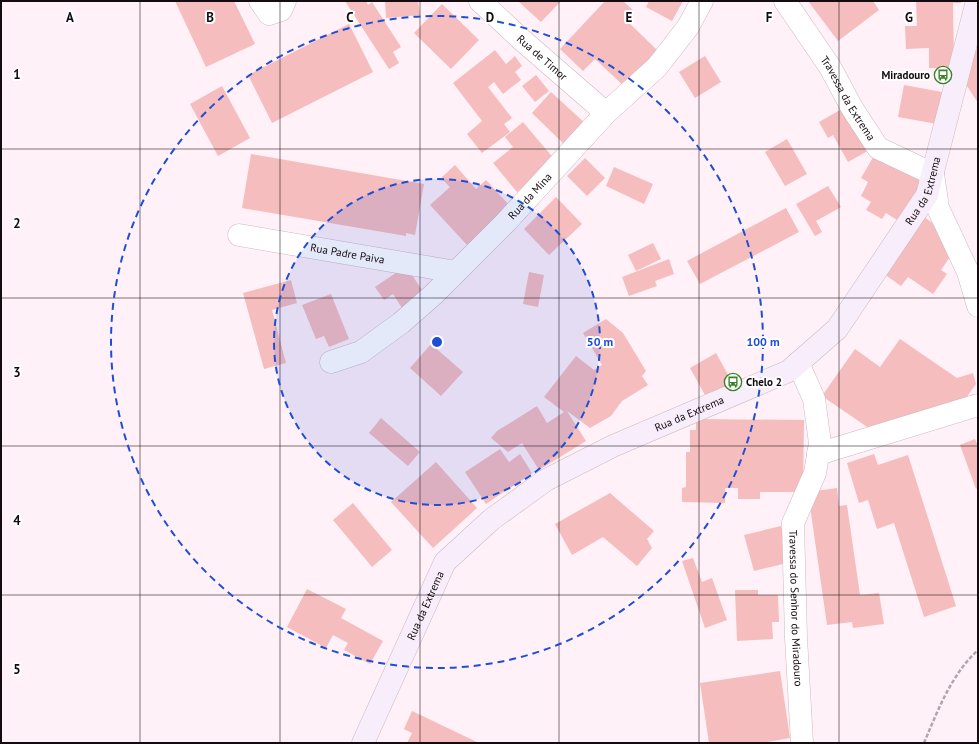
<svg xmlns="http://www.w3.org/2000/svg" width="979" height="744" font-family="'PT Sans',sans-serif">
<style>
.building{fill:#f5bdbd}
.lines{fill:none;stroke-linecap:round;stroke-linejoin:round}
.street-casing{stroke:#ceb8c2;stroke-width:23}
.secondary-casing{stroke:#ceb8c2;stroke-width:23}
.path{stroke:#b2a6ab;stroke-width:2.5;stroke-dasharray:4 2;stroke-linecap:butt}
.street{stroke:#fff;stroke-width:22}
.secondary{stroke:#f8eefb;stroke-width:22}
.grid{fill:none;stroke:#130b0f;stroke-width:1;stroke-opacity:0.55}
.ring{fill:none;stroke:#1d4ed8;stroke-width:2;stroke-dasharray:7 5}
.labels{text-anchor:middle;stroke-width:4;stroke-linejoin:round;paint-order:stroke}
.street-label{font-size:11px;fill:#130b0f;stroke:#fff}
.poi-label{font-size:11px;font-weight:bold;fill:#130b0f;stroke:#fff;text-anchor:end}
.grid-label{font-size:13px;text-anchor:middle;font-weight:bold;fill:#130b0f;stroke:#fff;stroke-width:4;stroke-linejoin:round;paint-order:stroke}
.centre{fill:#1d4ed8;stroke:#fff;stroke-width:2}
.ring-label{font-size:12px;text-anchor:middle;font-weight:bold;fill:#1d4ed8;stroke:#fff;stroke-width:4;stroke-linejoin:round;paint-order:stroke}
</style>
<rect width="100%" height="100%" fill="#fff1f7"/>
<g class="building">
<polygon points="175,1 234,1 255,44 206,67"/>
<polygon points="345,1 366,1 368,5 372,2 401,47 393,52 399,63 389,69"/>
<polygon points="385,1 418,1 420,15 386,18"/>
<polygon points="520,1 561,1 541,22 519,2"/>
<polygon points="605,1 623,1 633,10 625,19 657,50 624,86 595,59 583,71 560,49"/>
<polygon points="649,1 683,1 672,21 646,7"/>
<polygon points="808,1 873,1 879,10 838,41"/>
<polygon points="916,1 961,1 961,3 953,3 954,64 978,49 978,103 954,66 954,68 929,68 929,48 906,49 905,26 917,26"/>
<polygon points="442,4 479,40 451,69 414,33"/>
<polygon points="349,24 373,72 272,123 248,75"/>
<polygon points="495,50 506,64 515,56 522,66 515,72 521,80 503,94 494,82 488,87 512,118 504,124 510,132 482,153 467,134 482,121 453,83"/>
<polygon points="705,56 721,82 695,98 679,72"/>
<polygon points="536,75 549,91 535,102 522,86"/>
<polygon points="904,85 942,92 937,124 898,117"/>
<polygon points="222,86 250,138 218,156 190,104"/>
<polygon points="551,92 587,125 567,147 532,113"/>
<polygon points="849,105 873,148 848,162 833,135 828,138 819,122"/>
<polygon points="523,122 555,160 517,192 493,163 513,147 505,137"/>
<polygon points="787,139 807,174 785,186 765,152"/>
<polygon points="251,154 424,184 415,235 406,233 406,236 242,208"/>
<polygon points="875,154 925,182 902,223 886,213 882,219 866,210 871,202 861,196 868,182 861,178"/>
<polygon points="585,158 605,178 587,196 567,176"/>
<polygon points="455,165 476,189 486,180 510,206 467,245 430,205 450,187 441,178"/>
<polygon points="614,167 653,184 644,204 606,186"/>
<polygon points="828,186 841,207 816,221 822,232 815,236 796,204"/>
<polygon points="556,197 582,224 549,255 524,229"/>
<polygon points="786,208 799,232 700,284 687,261"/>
<polygon points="924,217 960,242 941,270 947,274 933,294 908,277 901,286 884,274"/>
<polygon points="653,243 661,259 636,271 628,255"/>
<polygon points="669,259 674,274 655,281 657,286 629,296 622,277"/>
<polygon points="406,266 424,293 402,308 393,294 384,300 375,287"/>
<polygon points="529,272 544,275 538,307 523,304"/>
<polygon points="291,280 297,303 272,310 286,363 264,369 243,293"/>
<polygon points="331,294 349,339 329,347 324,336 316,339 302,305"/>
<polygon points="606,319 623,333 646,371 642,376 648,385 622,401 611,416 590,428 567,411 586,441 539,470 522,443 508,452 491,438 497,431 537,406 547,423 564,412 544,397 576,356 594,370 602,365 583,333"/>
<polygon points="900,339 957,378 973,373 976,384 961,405 873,431 822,396 855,349 880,367"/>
<polygon points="431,344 463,372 441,396 410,368"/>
<polygon points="716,353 732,382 706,397 690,368"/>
<polygon points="381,418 420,452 408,466 369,433"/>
<polygon points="696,419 804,420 803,492 760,492 760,499 738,499 738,488 725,488 725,503 682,502 682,488 686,487 686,452 690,452 690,430 696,430"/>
<polygon points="975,439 978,446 978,488 976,489 960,445"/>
<polygon points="500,449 509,462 520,454 532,473 486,504 465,472"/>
<polygon points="874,454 878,465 908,455 956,606 924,617 894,523 877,529 868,500 859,503 847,463"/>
<polygon points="436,462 477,508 433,548 391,502"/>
<polygon points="837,488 839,506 847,505 860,595 879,593 884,624 853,628 852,622 827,625 808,492"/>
<polygon points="610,493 654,531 647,539 652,548 637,566 603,537 572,555 555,524"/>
<polygon points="353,503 392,550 372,567 333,520"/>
<polygon points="781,526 791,562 754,571 744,535"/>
<polygon points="693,558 702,582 712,578 727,620 705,628 682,561"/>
<polygon points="307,589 346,609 341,618 383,641 370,664 344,650 348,643 333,635 326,648 287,627"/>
<polygon points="735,590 758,590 758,595 778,595 779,622 772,622 773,639 737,641"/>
<polygon points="780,671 790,738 762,743 709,743 700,683"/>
<polygon points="412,711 479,743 407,743 412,733 404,729"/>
</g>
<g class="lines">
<defs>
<g id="street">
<polyline points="260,1 269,14 281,10 285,1"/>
<path id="s1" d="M480 1 522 40 606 113"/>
<path id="s2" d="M785 1 830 67 852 108 878 148 933 174 938 208 968 272 978 306"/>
<path id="s3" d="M239 235 456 272"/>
<path id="s4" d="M331 362 361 352 401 323 434 294 506 222 606 113 657 67 688 27 702 1"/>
<path id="s5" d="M798 363 814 399 820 443 815 473 793 523 796 638 802 743"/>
<polyline points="818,454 978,405"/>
</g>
<g id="secondary">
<path id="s6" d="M363 743 445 562 492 519 546 480 613 446 789 371 837 329 927 195 977 1"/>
</g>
</defs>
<use href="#street" class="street-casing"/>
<use href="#secondary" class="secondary-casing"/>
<path class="path" d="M924 743C938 710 951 675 978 650"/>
<use href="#street" class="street"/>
<use href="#secondary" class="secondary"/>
</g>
<path class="grid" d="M140 1V743M280 1V743M420 1V743M559 1V743M699 1V743M839 1V743M1 149H978M1 298H978M1 446H978M1 595H978"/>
<circle cx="437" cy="342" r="163" fill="#1d4ed8" fill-opacity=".12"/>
<g class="ring">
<circle cx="437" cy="342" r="163"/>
<circle cx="437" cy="342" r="326"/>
</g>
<defs>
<symbol id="bus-ring" viewBox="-11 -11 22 22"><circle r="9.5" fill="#fff" stroke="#3a8228" stroke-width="1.5"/><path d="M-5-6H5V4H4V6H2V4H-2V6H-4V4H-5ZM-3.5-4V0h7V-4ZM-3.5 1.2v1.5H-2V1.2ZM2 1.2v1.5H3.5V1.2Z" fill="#3a8228"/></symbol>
</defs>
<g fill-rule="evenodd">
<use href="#bus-ring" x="933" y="65" width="20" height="20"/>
<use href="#bus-ring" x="723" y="372" width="20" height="20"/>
</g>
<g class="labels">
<g class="street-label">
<text dy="4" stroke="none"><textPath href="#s1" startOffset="84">Rua de Timor</textPath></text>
<text dy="4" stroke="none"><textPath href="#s2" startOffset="116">Travessa da Extrema</textPath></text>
<text dy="4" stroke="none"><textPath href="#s6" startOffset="823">Rua da Extrema</textPath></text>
<text dy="4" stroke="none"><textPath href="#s4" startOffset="262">Rua da Mina</textPath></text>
<text dy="4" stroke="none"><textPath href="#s3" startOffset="110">Rua Padre Paiva</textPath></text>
<text dy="4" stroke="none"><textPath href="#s6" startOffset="487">Rua da Extrema</textPath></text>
<text dy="4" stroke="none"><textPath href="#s6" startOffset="151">Rua da Extrema</textPath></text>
<text dy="4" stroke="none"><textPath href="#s5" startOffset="254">Travessa do Senhor do Miradouro</textPath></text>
</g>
<g class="poi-label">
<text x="930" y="79">Miradouro</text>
<text x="746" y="386" text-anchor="start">Chelo 2</text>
</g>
</g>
<g class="grid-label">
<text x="70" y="22">A</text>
<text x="210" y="22">B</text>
<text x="350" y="22">C</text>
<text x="490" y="22">D</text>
<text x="629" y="22">E</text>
<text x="769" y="22">F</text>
<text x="909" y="22">G</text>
<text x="17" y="79">1</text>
<text x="17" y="228">2</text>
<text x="17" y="377">3</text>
<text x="17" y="525">4</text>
<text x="17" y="674">5</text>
</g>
<circle cx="437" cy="342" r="6" class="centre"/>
<g class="ring-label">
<text x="600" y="346">50 m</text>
<text x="763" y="346">100 m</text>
</g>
<rect width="979" height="744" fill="none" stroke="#130b0f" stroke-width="4"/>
</svg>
